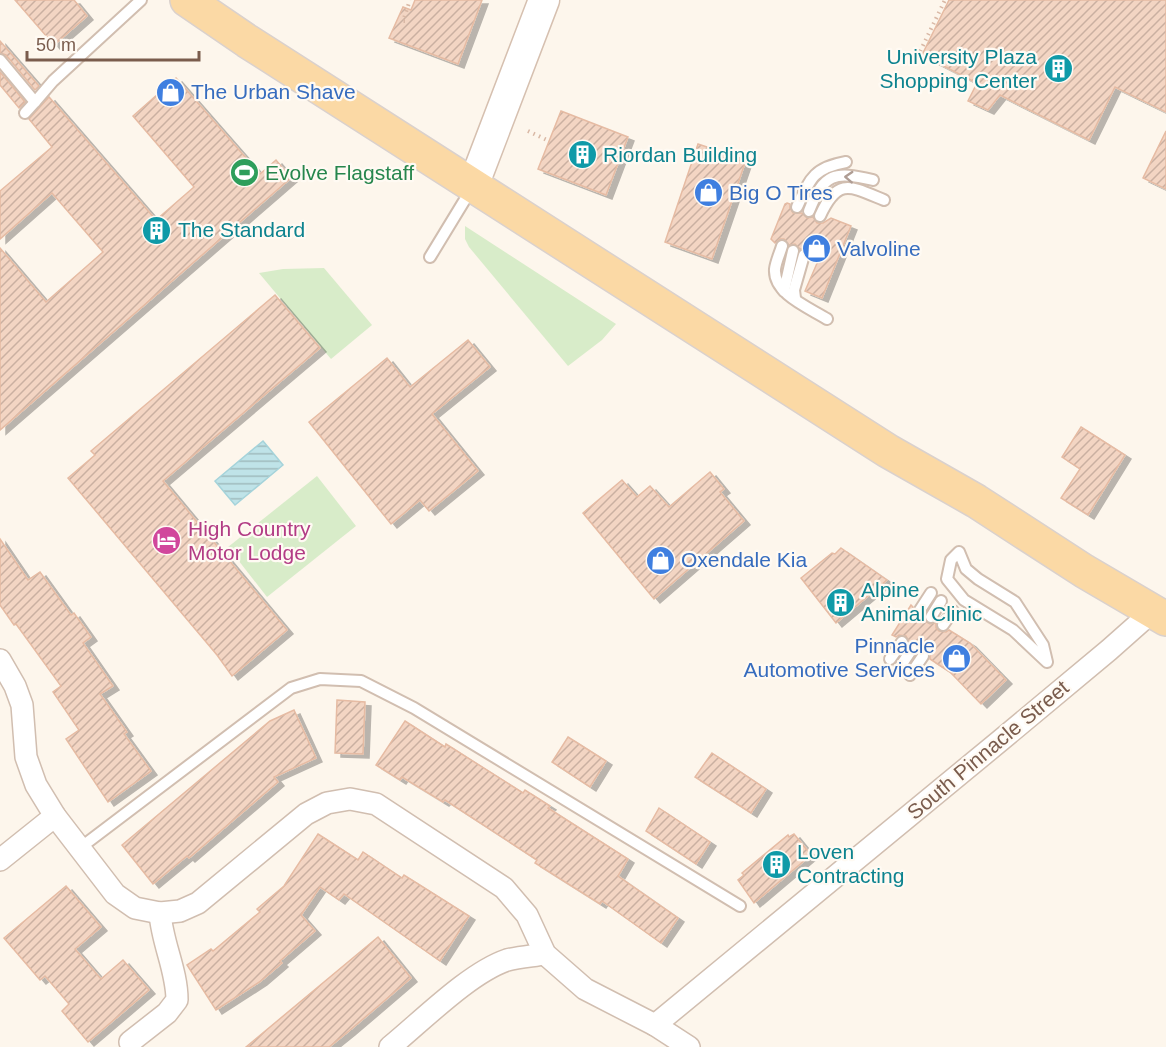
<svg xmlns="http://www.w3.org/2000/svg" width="1166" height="1047" font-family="Arial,sans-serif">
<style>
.green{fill:#d8ecc9}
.water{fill:url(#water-rules);stroke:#a5d3da;stroke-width:1.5}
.building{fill:url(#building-hatch);stroke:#e6bba3;stroke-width:1.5;filter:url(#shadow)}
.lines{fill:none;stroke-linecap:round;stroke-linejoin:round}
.lane-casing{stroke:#d1beb0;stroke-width:14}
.street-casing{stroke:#d1beb0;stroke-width:24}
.secondary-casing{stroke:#d6c0b0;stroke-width:33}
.primary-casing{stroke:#dad1cd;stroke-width:36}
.path{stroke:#d9b8a5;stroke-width:4;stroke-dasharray:1.5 4.5;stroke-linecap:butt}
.lane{stroke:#fff;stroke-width:10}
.street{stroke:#fff;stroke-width:21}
.secondary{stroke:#fff;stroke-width:30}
.primary{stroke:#fbd9a5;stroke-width:33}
.oneway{stroke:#af9d94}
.labels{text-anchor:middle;stroke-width:4.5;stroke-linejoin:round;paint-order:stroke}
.culture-label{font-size:21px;fill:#0d838f;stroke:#fffaf3;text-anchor:start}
.shop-label{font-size:21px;fill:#366cbe;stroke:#fffaf3;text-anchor:start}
.leisure-label{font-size:21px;fill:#27864d;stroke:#fffaf3;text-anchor:start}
.hotel-label{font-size:21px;fill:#b23c85;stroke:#fffaf3;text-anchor:start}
.street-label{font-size:21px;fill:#7a5c4d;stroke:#fffaf3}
</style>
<defs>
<pattern id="water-rules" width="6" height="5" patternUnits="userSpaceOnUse" patternTransform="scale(1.5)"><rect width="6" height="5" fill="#bfe3e8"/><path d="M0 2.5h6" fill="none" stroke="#a0bbbe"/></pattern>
<pattern id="building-hatch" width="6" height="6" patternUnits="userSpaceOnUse" patternTransform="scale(1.5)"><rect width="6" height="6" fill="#f3d5c3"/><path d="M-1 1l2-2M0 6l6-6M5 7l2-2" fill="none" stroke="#cab0a1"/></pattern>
<filter id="shadow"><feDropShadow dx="6" dy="4" stdDeviation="0" flood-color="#0004"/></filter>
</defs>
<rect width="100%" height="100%" fill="#fdf6ec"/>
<g class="green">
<polygon points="465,226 616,324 602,340 568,366 469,247 465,239"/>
<polygon points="324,268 372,325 331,359 259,273 283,269"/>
<polygon points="317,476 356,526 267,597 228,547"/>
</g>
<polygon class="water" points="263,441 283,465 235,505 215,481"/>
<g class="building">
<polygon points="15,0 74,0 87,16 54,45"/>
<polygon points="415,0 482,0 458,64 389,38 403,7 411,10"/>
<polygon points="949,0 1166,0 1166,112 1115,87 1089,140 1000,95 988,110 968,101 977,83 922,55"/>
<polygon points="0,41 39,86 35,90 6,55 0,53"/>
<polygon points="0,72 25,102 19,108 0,85"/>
<polygon points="176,78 260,174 276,160 291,178 0,430 0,248 46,302 103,252 52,193 0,239 0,191 52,147 29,119 49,97 156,220 194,187 133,116"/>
<polygon points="561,111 628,137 606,195 538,169"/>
<polygon points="1166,131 1166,189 1143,178"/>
<polygon points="698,144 746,160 712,259 665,242"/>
<polygon points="787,203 790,204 790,208 793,213 802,213 807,218 813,217 817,223 823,223 831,218 851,226 822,298 805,291 818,261 811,258 810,250 805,248 800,249 795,244 789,245 784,239 780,239 775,243 771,239 785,204"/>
<polygon points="275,295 320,348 163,481 287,630 232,676 217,655 68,478 95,455 91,451"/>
<polygon points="468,340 490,367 432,414 478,471 429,511 420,500 391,524 309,422 387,358 410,387"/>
<polygon points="1081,427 1125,455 1088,515 1061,498 1080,469 1062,457"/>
<polygon points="710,472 724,489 720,492 744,521 654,599 583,513 622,480 637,497 650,486 669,507"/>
<polygon points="0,539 28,580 40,572 71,615 74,613 91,637 83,643 113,686 100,694 127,732 124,734 151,771 108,802 66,739 79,730 53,692 61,686 16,624 14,625 0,605"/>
<polygon points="841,548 887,580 836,623 801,578 832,553 835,554"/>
<polygon points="911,605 913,607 913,613 915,616 924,616 925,621 930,624 936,622 936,628 939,631 946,632 949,630 970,643 1006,680 981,704 950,672 930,659 930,653 928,650 919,649 917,643 909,642 906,636 899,635 896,637 892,635"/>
<polygon points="337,700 365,702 363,754 335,753"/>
<polygon points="294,710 316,758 274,777 278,782 189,858 187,856 153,884 122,845 270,721"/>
<polygon points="405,721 445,747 446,744 523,793 525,790 550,806 548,808 628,859 618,876 678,918 661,943 602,901 600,904 535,863 537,860 445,800 443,802 402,777 400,780 376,765"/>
<polygon points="568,737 606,761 590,787 552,762"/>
<polygon points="712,753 766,789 751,813 695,777"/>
<polygon points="659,808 710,842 696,864 646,831"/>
<polygon points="318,834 358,860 363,852 402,878 404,875 469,916 440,961 344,894 339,900 320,887 301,915 315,931 280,961 282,963 261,981 216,1010 187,965 211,949 213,951 260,912 257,909 284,886"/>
<polygon points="794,834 811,855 754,903 738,880 744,875 742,873 788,835 789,837"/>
<polygon points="66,886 101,927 75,949 101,979 123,960 149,990 88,1042 62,1011 69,1004 45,976 40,980 4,938"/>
<polygon points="378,937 411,978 349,1031 329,1047 246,1047"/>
</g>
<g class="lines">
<defs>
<g id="lane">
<polyline points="0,60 35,102 53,81 141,0"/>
<polyline points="25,113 35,102"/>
<path d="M797 207C810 179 813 168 846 162"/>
<path d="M809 211C824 173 834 171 873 180"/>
<path d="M820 216C838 177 850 186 884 200"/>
<path d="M782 246C780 253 776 261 775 269 773 294 810 308 827 319"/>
<polyline points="430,257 472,188"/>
<polyline points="784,291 793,251"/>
<polyline points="795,298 794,290 804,255"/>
<polygon points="959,552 966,569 978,579 1015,602 1043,645 1047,662 1013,630 964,600 947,579 951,560"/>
<polyline points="920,610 931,593"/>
<polyline points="931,617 941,601"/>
<polyline points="943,625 953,611"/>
<polyline points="890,659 902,642"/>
<polyline points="900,667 912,649"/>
<polyline points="910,675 923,656"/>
<polyline points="80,848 291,688 320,679 361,681 414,708 740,906"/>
</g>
<g id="street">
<polyline points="0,660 15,686 22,705 26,757 36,785 55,816 115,894 135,908 160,913 180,911 198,903 306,814 327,803 350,799 376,804 504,888 527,915 545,954 585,989 655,1025 689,1047"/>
<polyline points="0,860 55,816"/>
<polyline points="655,1025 1001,740 1109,650 1153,611"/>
<path d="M130 1042 167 1013 177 1000C177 970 162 943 160 913"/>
<path d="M390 1047C422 1021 469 973 507 960 519 957 533 956 545 954"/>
</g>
<polyline id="secondary" points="473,186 544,0"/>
<polyline id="primary" points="187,0 247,41 888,451 976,501 1084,571 1166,619"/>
</defs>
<use href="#lane" class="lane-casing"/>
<use href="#street" class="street-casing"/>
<use href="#secondary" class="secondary-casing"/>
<use href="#primary" class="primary-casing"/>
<g class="path">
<polyline points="405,21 403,21 410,0"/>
<polyline points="915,62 945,0"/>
<polyline points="528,131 549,141"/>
</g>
<use href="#lane" class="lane"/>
<use href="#street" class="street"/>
<use href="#secondary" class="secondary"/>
<use href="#primary" class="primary"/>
</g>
<defs><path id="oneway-chevron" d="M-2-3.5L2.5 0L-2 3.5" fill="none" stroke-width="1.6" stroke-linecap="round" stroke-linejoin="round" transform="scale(1.5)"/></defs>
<use class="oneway" href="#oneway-chevron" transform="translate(849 177) rotate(-177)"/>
<defs>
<symbol id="building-disc" viewBox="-11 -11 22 22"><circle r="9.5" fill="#0f9aa8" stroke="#fffaf3"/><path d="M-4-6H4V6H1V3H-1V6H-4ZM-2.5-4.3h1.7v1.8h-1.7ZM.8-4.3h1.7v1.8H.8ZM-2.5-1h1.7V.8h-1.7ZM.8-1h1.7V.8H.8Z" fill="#fff"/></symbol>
<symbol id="shop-disc" viewBox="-11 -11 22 22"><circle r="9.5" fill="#3f7fe0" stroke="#fffaf3"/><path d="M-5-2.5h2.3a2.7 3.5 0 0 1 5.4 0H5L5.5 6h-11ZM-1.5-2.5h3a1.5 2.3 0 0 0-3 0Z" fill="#fff"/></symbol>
<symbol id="stadium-disc" viewBox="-11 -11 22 22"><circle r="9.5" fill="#2e9e5b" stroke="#fffaf3"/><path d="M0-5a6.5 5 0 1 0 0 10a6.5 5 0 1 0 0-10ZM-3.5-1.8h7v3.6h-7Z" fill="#fff"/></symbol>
<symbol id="hotel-disc" viewBox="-11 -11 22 22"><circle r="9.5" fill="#d1479c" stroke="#fffaf3"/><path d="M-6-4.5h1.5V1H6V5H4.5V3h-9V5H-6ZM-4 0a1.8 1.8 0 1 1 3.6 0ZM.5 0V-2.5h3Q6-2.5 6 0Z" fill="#fff"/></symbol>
</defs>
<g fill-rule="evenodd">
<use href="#building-disc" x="1042" y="52" width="33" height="33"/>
<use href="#shop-disc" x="154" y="76" width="33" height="33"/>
<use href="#building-disc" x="566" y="138" width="33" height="33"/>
<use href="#stadium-disc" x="228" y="156" width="33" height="33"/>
<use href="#shop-disc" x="692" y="176" width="33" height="33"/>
<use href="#building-disc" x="140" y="214" width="33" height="33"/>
<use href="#shop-disc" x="800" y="232" width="33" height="33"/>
<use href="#hotel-disc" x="150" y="524" width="33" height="33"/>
<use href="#shop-disc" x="644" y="544" width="33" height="33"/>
<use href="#building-disc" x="824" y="586" width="33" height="33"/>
<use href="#shop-disc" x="940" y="642" width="33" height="33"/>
<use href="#building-disc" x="760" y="848" width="33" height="33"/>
</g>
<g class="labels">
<g class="culture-label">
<text x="1037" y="64" text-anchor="end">University Plaza<tspan x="1037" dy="24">Shopping Center</tspan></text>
<text x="603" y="162">Riordan Building</text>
<text x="178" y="237">The Standard</text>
<text x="861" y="597">Alpine<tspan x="861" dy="24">Animal Clinic</tspan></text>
<text x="797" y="859">Loven<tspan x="797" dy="24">Contracting</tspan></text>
</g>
<g class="shop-label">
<text x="191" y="99">The Urban Shave</text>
<text x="729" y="200">Big O Tires</text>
<text x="837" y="256">Valvoline</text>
<text x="681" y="567">Oxendale Kia</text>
<text x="935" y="653" text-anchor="end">Pinnacle<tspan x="935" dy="24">Automotive Services</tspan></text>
</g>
<g class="leisure-label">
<text x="265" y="180">Evolve Flagstaff</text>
</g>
<g class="hotel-label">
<text x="188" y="536">High Country<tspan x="188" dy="24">Motor Lodge</tspan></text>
</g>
<g class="street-label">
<text transform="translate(988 750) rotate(-40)" y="7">South Pinnacle Street</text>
</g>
</g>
<path d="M27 51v9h172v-9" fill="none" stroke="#7a5c4d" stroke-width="3"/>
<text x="36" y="51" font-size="18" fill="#7a5c4d" stroke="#fffaf3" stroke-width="4.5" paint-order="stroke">50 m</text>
</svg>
